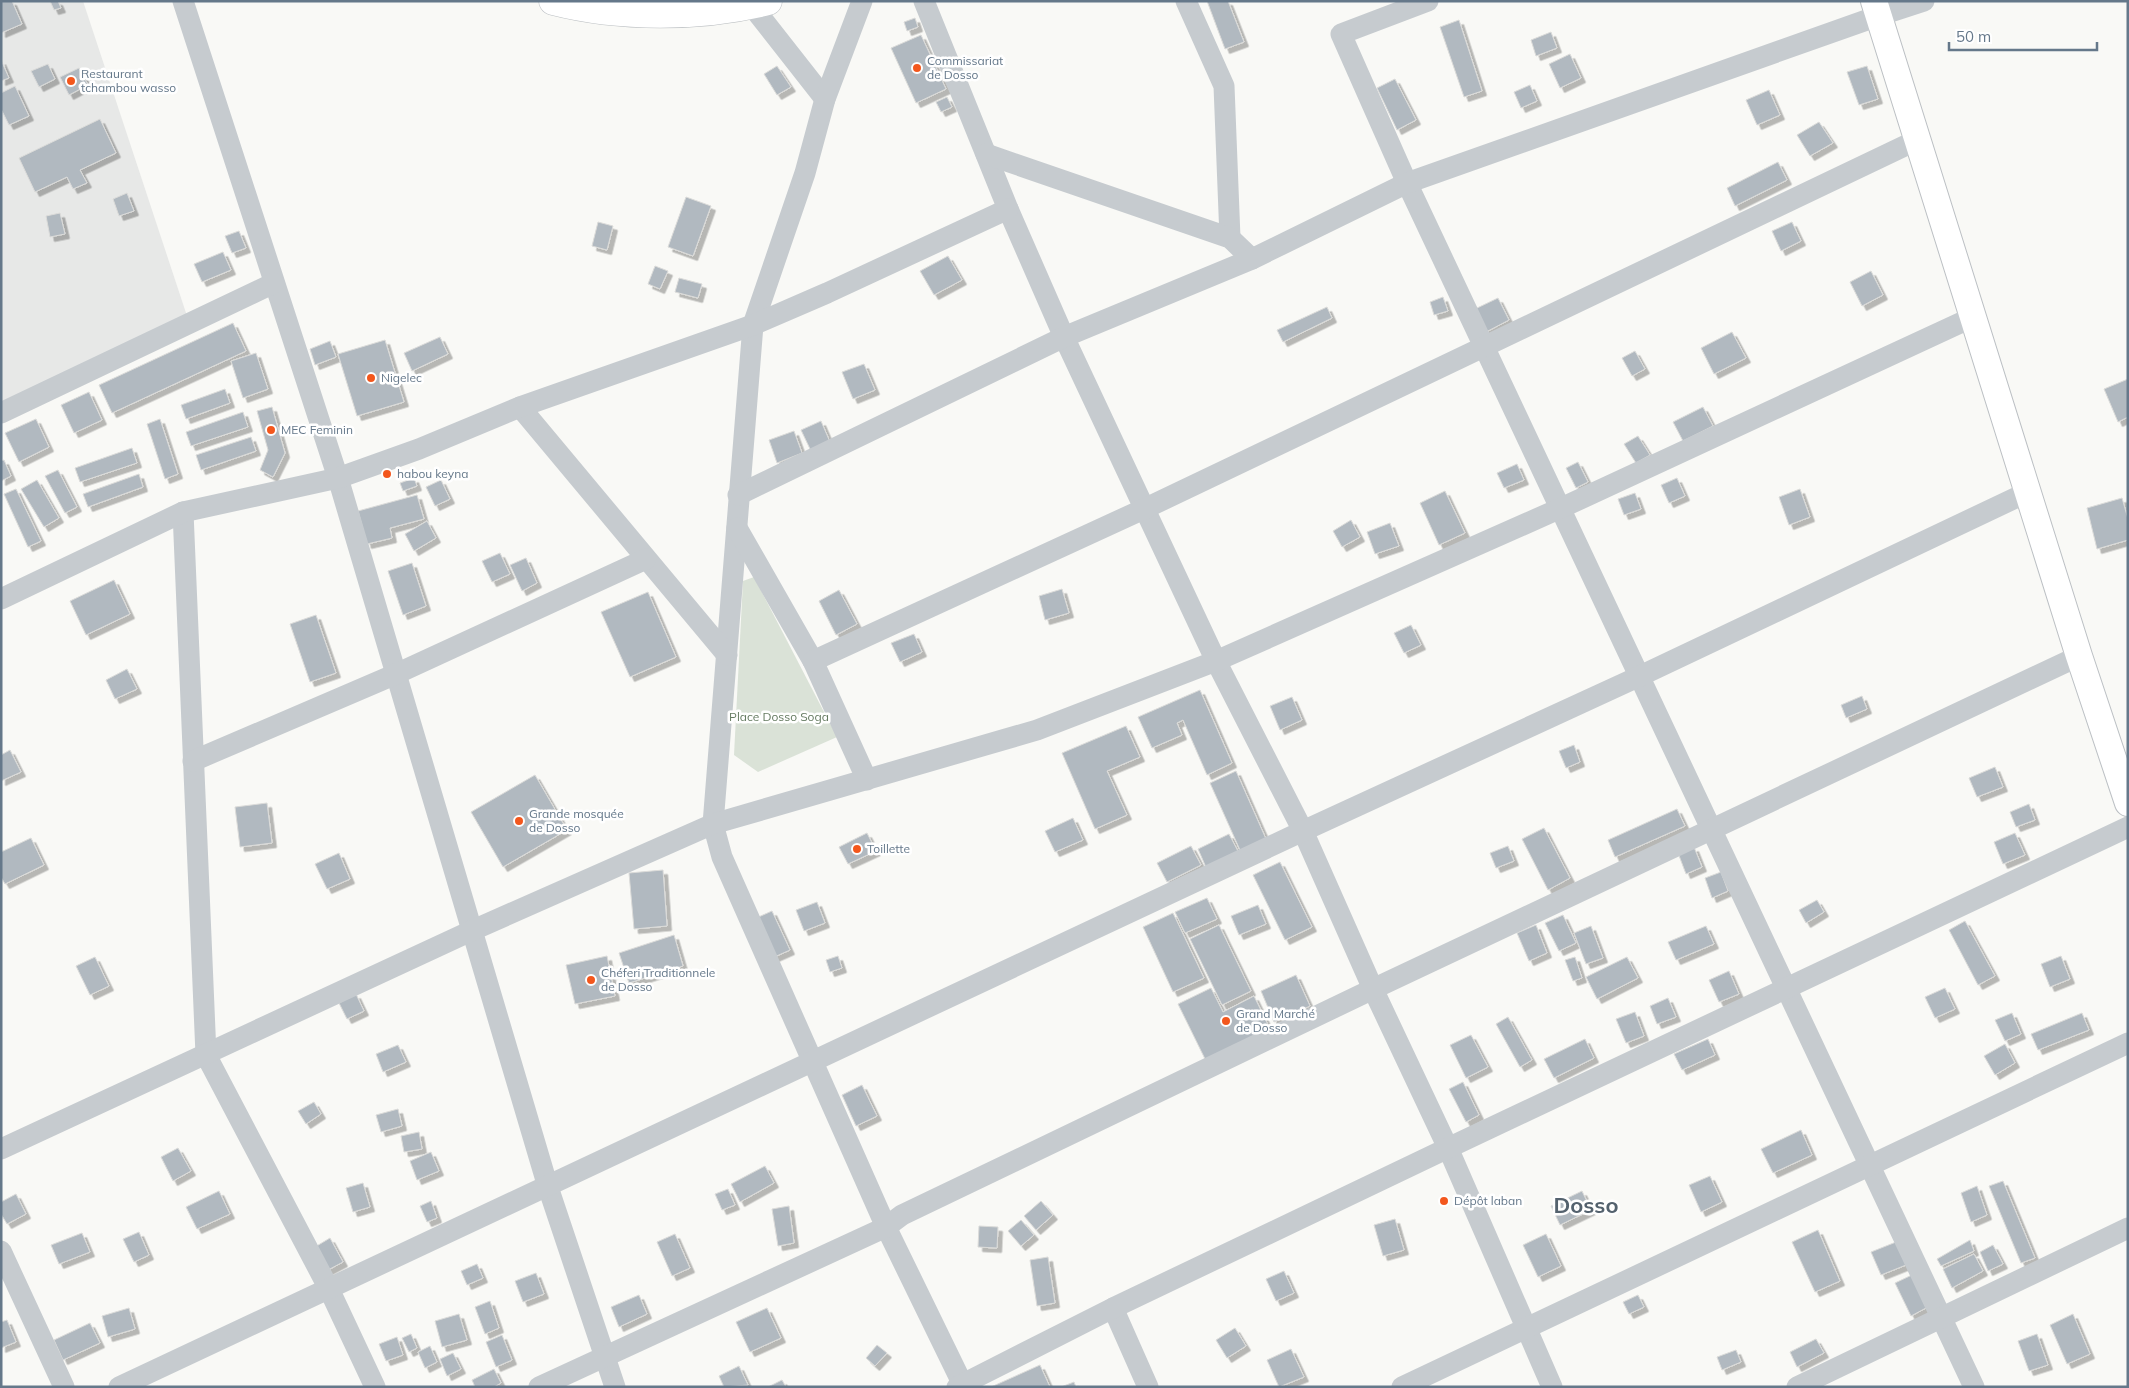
<svg xmlns="http://www.w3.org/2000/svg" width="2129" height="1388" font-family="Mulish,sans-serif">
<style>
.built{fill:#e7e8e7}
.green{fill:#dae2d7}
.building{fill:#b1b9c0;stroke:#dbdbd9;filter:url(#shadow)}
.lines{fill:none;stroke-linecap:round;stroke-linejoin:round}
.major-casing{stroke:#bcc0c4;stroke-width:28}
.highway-casing{stroke:#bbbfc2;stroke-width:29}
.minor{stroke:#c6cbcf;stroke-width:21}
.major{stroke:#fff;stroke-width:26}
.highway{stroke:#fff;stroke-width:28}
.poi-dot{fill:#f3571d;stroke:#fff;stroke-width:2}
.labels{text-anchor:middle;stroke-width:5;stroke-linejoin:round;paint-order:stroke}
.poi-label{font-size:12px;fill:#65788a;stroke:#fff;text-anchor:start}
.park-label{font-size:12px;fill:#657b61;stroke:#fff}
.town-label{font-size:22px;font-weight:bold;fill:#54626e;stroke:#fff}
</style>
<defs>
<filter id="shadow"><feDropShadow dx="4.5" dy="4.5" stdDeviation="0" flood-color="#0004"/></filter>
</defs>
<rect width="100%" height="100%" fill="#f9f9f6"/>
<polygon class="built" points="1,1 83,1 187,316 1,405"/>
<polygon class="green" points="754,577 837,737 758,772 734,755 743,581"/>
<g class="building">
<polygon points="1,1 12,1 22,24 1,33"/>
<polygon points="50,1 58,1 61,8 54,10"/>
<polygon points="1207,1 1228,1 1244,42 1225,49"/>
<polygon points="915,18 918,27 907,31 904,22"/>
<polygon points="1459,20 1482,91 1464,97 1440,27"/>
<polygon points="1551,32 1557,48 1536,56 1531,40"/>
<polygon points="921,35 946,89 916,103 891,48"/>
<polygon points="1570,54 1581,78 1560,88 1549,64"/>
<polygon points="1,60 9,78 1,81"/>
<polygon points="48,64 55,79 39,87 31,71"/>
<polygon points="777,66 791,87 777,95 764,74"/>
<polygon points="1867,66 1878,99 1859,105 1847,72"/>
<polygon points="79,68 88,85 69,95 60,77"/>
<polygon points="1395,79 1416,120 1397,130 1377,88"/>
<polygon points="1530,85 1537,101 1521,108 1514,92"/>
<polygon points="15,86 29,116 9,125 1,109 1,93"/>
<polygon points="1769,90 1780,115 1757,125 1746,100"/>
<polygon points="947,97 952,107 941,112 936,102"/>
<polygon points="100,119 116,153 80,170 87,183 73,189 67,177 35,192 19,158"/>
<polygon points="1819,122 1833,143 1810,156 1797,135"/>
<polygon points="1778,162 1787,180 1735,206 1727,188"/>
<polygon points="127,193 134,211 119,216 113,199"/>
<polygon points="686,197 711,206 693,256 668,247"/>
<polygon points="60,213 65,234 50,237 46,216"/>
<polygon points="598,222 613,226 607,250 592,246"/>
<polygon points="1792,222 1801,241 1781,251 1772,231"/>
<polygon points="239,231 246,248 232,253 225,236"/>
<polygon points="223,252 231,270 202,282 194,264"/>
<polygon points="948,256 962,280 934,295 920,271"/>
<polygon points="655,266 668,271 660,289 648,284"/>
<polygon points="1871,271 1883,295 1862,306 1850,282"/>
<polygon points="679,278 702,284 698,298 675,292"/>
<polygon points="1443,297 1448,311 1434,315 1430,302"/>
<polygon points="1498,298 1509,320 1486,332 1475,309"/>
<polygon points="1327,307 1332,318 1283,342 1277,330"/>
<polygon points="233,323 246,351 112,413 99,385"/>
<polygon points="1732,332 1746,358 1714,374 1701,348"/>
<polygon points="440,337 448,354 412,371 404,353"/>
<polygon points="385,340 404,402 357,416 338,354"/>
<polygon points="330,341 336,357 315,365 310,349"/>
<polygon points="1635,351 1645,369 1632,376 1622,358"/>
<polygon points="256,353 268,389 243,398 231,361"/>
<polygon points="864,364 875,390 853,399 842,372"/>
<polygon points="2128,379 2128,417 2118,422 2104,389"/>
<polygon points="225,389 230,403 186,419 181,405"/>
<polygon points="89,392 102,420 74,433 61,405"/>
<polygon points="272,407 285,453 273,477 260,470 268,450 257,411"/>
<polygon points="1703,407 1713,426 1683,441 1673,422"/>
<polygon points="243,412 248,427 191,446 186,432"/>
<polygon points="36,419 49,447 19,462 5,433"/>
<polygon points="160,419 178,474 165,479 147,424"/>
<polygon points="821,421 830,442 811,451 801,430"/>
<polygon points="794,431 802,453 777,463 769,440"/>
<polygon points="1638,436 1650,455 1636,463 1624,444"/>
<polygon points="251,437 256,451 201,470 196,455"/>
<polygon points="132,448 137,463 80,482 75,468"/>
<polygon points="4,460 11,476 1,481 1,461"/>
<polygon points="1578,462 1588,482 1576,488 1566,468"/>
<polygon points="1517,464 1524,480 1504,488 1497,473"/>
<polygon points="58,470 77,507 65,513 45,476"/>
<polygon points="139,474 143,487 88,507 83,494"/>
<polygon points="414,478 417,486 403,491 400,483"/>
<polygon points="1677,478 1685,496 1669,503 1661,485"/>
<polygon points="37,480 59,518 44,527 21,489"/>
<polygon points="441,480 450,499 435,506 426,487"/>
<polygon points="16,489 41,541 28,547 4,494"/>
<polygon points="1800,489 1810,517 1789,525 1779,497"/>
<polygon points="1445,491 1465,533 1439,545 1420,503"/>
<polygon points="1635,493 1641,509 1624,515 1618,499"/>
<polygon points="417,495 424,519 390,528 392,538 367,544 358,511"/>
<polygon points="2122,498 2128,519 2128,540 2097,549 2087,508"/>
<polygon points="1351,520 1360,537 1342,547 1333,531"/>
<polygon points="427,521 436,538 414,551 405,534"/>
<polygon points="1390,523 1399,546 1375,554 1367,532"/>
<polygon points="500,553 510,574 492,582 482,561"/>
<polygon points="526,558 537,583 522,591 510,565"/>
<polygon points="412,563 426,606 403,615 388,571"/>
<polygon points="114,580 130,614 86,635 70,601"/>
<polygon points="1062,589 1069,613 1045,620 1039,596"/>
<polygon points="839,590 857,624 836,635 819,601"/>
<polygon points="648,592 676,657 630,677 601,612"/>
<polygon points="316,615 336,673 310,682 290,624"/>
<polygon points="1411,625 1421,645 1404,653 1394,633"/>
<polygon points="914,634 922,652 900,662 891,643"/>
<polygon points="127,669 137,689 115,699 106,680"/>
<polygon points="1200,690 1232,763 1207,775 1183,720 1177,723 1182,735 1152,748 1138,717"/>
<polygon points="1862,696 1867,709 1846,718 1841,705"/>
<polygon points="1292,697 1302,720 1280,730 1270,706"/>
<polygon points="1126,726 1140,757 1107,771 1127,815 1095,829 1062,753"/>
<polygon points="1574,745 1580,762 1566,768 1559,751"/>
<polygon points="10,750 21,772 1,781 1,755"/>
<polygon points="1995,767 2003,787 1977,797 1969,778"/>
<polygon points="1236,771 1270,848 1244,859 1210,783"/>
<polygon points="535,775 567,830 503,867 471,812"/>
<polygon points="267,803 272,843 240,847 235,807"/>
<polygon points="2029,804 2035,820 2016,827 2010,812"/>
<polygon points="1677,809 1685,826 1615,857 1608,840"/>
<polygon points="1073,818 1083,840 1055,852 1045,831"/>
<polygon points="1544,828 1570,878 1548,890 1522,839"/>
<polygon points="867,833 876,851 848,864 839,847"/>
<polygon points="2015,833 2025,855 2003,864 1994,842"/>
<polygon points="1229,834 1241,857 1208,872 1198,849"/>
<polygon points="31,838 44,865 5,884 1,877 1,852"/>
<polygon points="1191,846 1201,865 1167,882 1157,863"/>
<polygon points="1508,846 1514,861 1496,868 1490,853"/>
<polygon points="1694,847 1702,867 1686,874 1678,853"/>
<polygon points="339,853 350,879 327,889 315,864"/>
<polygon points="1280,862 1312,927 1285,940 1253,875"/>
<polygon points="663,870 667,926 634,929 629,873"/>
<polygon points="1721,872 1728,891 1712,898 1705,878"/>
<polygon points="1207,898 1217,919 1185,933 1175,912"/>
<polygon points="1817,900 1824,912 1806,923 1799,910"/>
<polygon points="817,902 825,923 804,931 796,910"/>
<polygon points="1258,905 1266,924 1239,935 1231,916"/>
<polygon points="772,911 790,950 772,958 754,919"/>
<polygon points="1173,913 1204,978 1173,992 1143,927"/>
<polygon points="1563,915 1576,943 1559,951 1545,923"/>
<polygon points="1965,921 1995,976 1978,985 1949,930"/>
<polygon points="1219,925 1251,991 1222,1005 1190,939"/>
<polygon points="1536,925 1547,953 1529,961 1517,933"/>
<polygon points="1591,926 1603,958 1586,964 1574,933"/>
<polygon points="1706,926 1714,944 1676,960 1668,942"/>
<polygon points="674,935 683,966 629,983 619,953"/>
<polygon points="607,956 615,996 575,1004 566,965"/>
<polygon points="838,956 842,968 830,972 826,960"/>
<polygon points="2061,956 2070,979 2050,987 2041,964"/>
<polygon points="95,957 109,986 90,995 76,966"/>
<polygon points="1575,957 1582,978 1573,981 1565,960"/>
<polygon points="1627,957 1638,978 1597,999 1586,977"/>
<polygon points="1729,971 1739,994 1719,1002 1709,980"/>
<polygon points="1296,975 1310,1006 1274,1022 1261,991"/>
<polygon points="1211,988 1223,1012 1254,996 1271,1031 1207,1063 1178,1004"/>
<polygon points="1945,988 1955,1009 1935,1018 1925,997"/>
<polygon points="356,994 364,1011 347,1019 339,1003"/>
<polygon points="1668,998 1676,1017 1657,1024 1650,1006"/>
<polygon points="1635,1012 1644,1036 1626,1043 1616,1019"/>
<polygon points="2012,1013 2021,1034 2005,1041 1995,1020"/>
<polygon points="2082,1013 2089,1030 2038,1050 2031,1034"/>
<polygon points="1508,1017 1532,1060 1520,1067 1496,1024"/>
<polygon points="1471,1035 1488,1067 1466,1078 1450,1045"/>
<polygon points="1585,1039 1594,1058 1554,1078 1544,1059"/>
<polygon points="1708,1039 1715,1055 1682,1070 1674,1054"/>
<polygon points="2005,1044 2015,1063 1995,1075 1984,1056"/>
<polygon points="398,1045 406,1062 383,1072 376,1054"/>
<polygon points="1463,1082 1479,1115 1466,1122 1449,1089"/>
<polygon points="862,1085 877,1116 856,1126 842,1095"/>
<polygon points="314,1102 321,1114 306,1124 298,1111"/>
<polygon points="398,1109 402,1126 381,1132 376,1115"/>
<polygon points="1801,1130 1812,1155 1773,1173 1761,1149"/>
<polygon points="419,1132 422,1149 404,1152 401,1136"/>
<polygon points="178,1148 191,1171 173,1181 161,1157"/>
<polygon points="431,1152 439,1171 417,1180 410,1161"/>
<polygon points="765,1166 774,1183 740,1202 731,1184"/>
<polygon points="1710,1176 1722,1202 1701,1212 1689,1185"/>
<polygon points="2003,1181 2035,1258 2021,1263 1989,1186"/>
<polygon points="363,1183 370,1207 353,1212 346,1188"/>
<polygon points="1977,1186 1987,1215 1971,1222 1961,1193"/>
<polygon points="728,1189 735,1205 722,1210 715,1194"/>
<polygon points="219,1191 230,1214 197,1229 186,1207"/>
<polygon points="1582,1191 1591,1210 1560,1225 1551,1206"/>
<polygon points="16,1194 26,1214 7,1224 1,1214 1,1202"/>
<polygon points="431,1201 437,1218 427,1222 420,1206"/>
<polygon points="1041,1201 1053,1215 1036,1230 1024,1216"/>
<polygon points="789,1206 794,1243 778,1246 772,1209"/>
<polygon points="1395,1219 1404,1250 1383,1256 1374,1225"/>
<polygon points="1021,1220 1034,1235 1021,1246 1008,1231"/>
<polygon points="979,1226 998,1227 997,1248 978,1247"/>
<polygon points="1818,1230 1840,1281 1815,1292 1792,1242"/>
<polygon points="139,1232 149,1255 134,1262 123,1239"/>
<polygon points="82,1233 90,1252 59,1264 51,1245"/>
<polygon points="675,1234 690,1268 672,1276 657,1242"/>
<polygon points="1546,1234 1561,1266 1538,1277 1523,1245"/>
<polygon points="330,1238 343,1262 328,1270 315,1247"/>
<polygon points="1970,1240 1974,1251 1941,1266 1937,1259"/>
<polygon points="1896,1242 1906,1265 1881,1275 1871,1252"/>
<polygon points="1993,1245 2003,1264 1988,1271 1980,1252"/>
<polygon points="1974,1254 1983,1271 1952,1288 1943,1269"/>
<polygon points="1048,1257 1055,1303 1037,1306 1030,1260"/>
<polygon points="477,1264 483,1278 467,1285 461,1271"/>
<polygon points="1284,1271 1294,1293 1276,1301 1266,1279"/>
<polygon points="536,1273 544,1294 523,1302 515,1281"/>
<polygon points="1914,1274 1926,1308 1911,1316 1895,1283"/>
<polygon points="639,1295 647,1314 619,1327 611,1307"/>
<polygon points="1638,1295 1644,1307 1629,1314 1623,1302"/>
<polygon points="490,1301 499,1328 485,1334 475,1307"/>
<polygon points="129,1308 135,1329 108,1337 102,1316"/>
<polygon points="767,1308 781,1338 750,1352 736,1322"/>
<polygon points="459,1314 467,1340 442,1347 435,1321"/>
<polygon points="2073,1314 2090,1354 2067,1364 2050,1325"/>
<polygon points="7,1320 16,1342 1,1348 1,1322"/>
<polygon points="90,1323 100,1343 63,1360 54,1340"/>
<polygon points="1235,1328 1246,1346 1227,1358 1216,1340"/>
<polygon points="411,1334 417,1348 409,1352 402,1338"/>
<polygon points="2037,1334 2048,1365 2029,1371 2018,1341"/>
<polygon points="502,1335 512,1360 496,1367 486,1342"/>
<polygon points="397,1337 403,1355 386,1361 379,1344"/>
<polygon points="1816,1339 1824,1353 1797,1367 1790,1352"/>
<polygon points="877,1345 887,1353 875,1366 866,1358"/>
<polygon points="430,1346 437,1362 425,1368 418,1352"/>
<polygon points="1291,1349 1304,1377 1279,1387 1267,1360"/>
<polygon points="1736,1350 1741,1362 1722,1370 1717,1357"/>
<polygon points="453,1353 461,1369 447,1376 440,1359"/>
<polygon points="1040,1365 1050,1387 991,1387"/>
<polygon points="739,1366 748,1385 724,1387 719,1376"/>
<polygon points="494,1369 501,1383 494,1387 475,1387 472,1380"/>
<polygon points="782,1380 786,1387 768,1387"/>
<polygon points="1074,1382 1076,1387 1061,1387"/>
</g>
<g class="lines">
<defs>
<polyline id="major" points="1874,1 2079,656 2128,803"/>
<path id="highway" d="M553 1C619 18 701 18 768 1"/>
</defs>
<use href="#major" class="major-casing"/>
<use href="#highway" class="highway-casing"/>
<g class="minor">
<polyline points="183,1 338,478 548,1187 615,1387"/>
<polyline points="748,1 825,99"/>
<polyline points="862,1 825,99 805,173 753,325 713,824 722,857 886,1227 964,1387"/>
<polyline points="924,1 1008,209 1064,337 1216,661 1303,831 1373,989 1448,1148 1552,1387"/>
<polyline points="1186,1 1224,86 1230,238"/>
<polyline points="1428,1 1341,34 1407,183 1974,1387"/>
<polyline points="986,154 1230,238 1252,259"/>
<polyline points="520,407 727,655"/>
<polyline points="1,413 274,283"/>
<polyline points="738,495 1064,337 1252,259 1407,183 1878,16 1924,1"/>
<polyline points="183,512 206,1055 329,1289 375,1387"/>
<polyline points="737,528 813,661 867,780"/>
<polyline points="1,599 183,512 338,478 419,449 520,407 753,325 827,293 1008,209"/>
<polyline points="813,661 1146,508 1917,140"/>
<polyline points="193,761 396,674 646,559"/>
<polyline points="1,1149 471,931 713,824 1037,730 1216,661 1561,508 1973,317"/>
<polyline points="1,1251 64,1387"/>
<polyline points="1113,1308 1148,1387"/>
<polyline points="119,1387 1303,831 1640,676 2028,492"/>
<polyline points="539,1387 886,1227 902,1215 1373,989 2079,656"/>
<polyline points="957,1387 1113,1308 1448,1148 2128,827"/>
<polyline points="1402,1387 2128,1043"/>
<polyline points="1797,1387 2128,1228"/>
</g>
<use href="#major" class="major"/>
<use href="#highway" class="highway"/>
</g>
<g class="poi-dot">
<circle cx="917" cy="68" r="5"/>
<circle cx="71" cy="81" r="5"/>
<circle cx="371" cy="378" r="5"/>
<circle cx="271" cy="430" r="5"/>
<circle cx="387" cy="474" r="5"/>
<circle cx="519" cy="821" r="5"/>
<circle cx="857" cy="849" r="5"/>
<circle cx="591" cy="980" r="5"/>
<circle cx="1226" cy="1021" r="5"/>
<circle cx="1444" cy="1201" r="5"/>
</g>
<g class="labels">
<g class="poi-label">
<text x="927" y="65">Commissariat<tspan x="927" dy="14">de Dosso</tspan></text>
<text x="81" y="78">Restaurant<tspan x="81" dy="14">tchambou wasso</tspan></text>
<text x="381" y="382">Nigelec</text>
<text x="281" y="434">MEC Feminin</text>
<text x="397" y="478">habou keyna</text>
<text x="529" y="818">Grande mosquée<tspan x="529" dy="14">de Dosso</tspan></text>
<text x="867" y="853">Toillette</text>
<text x="601" y="977">Chéferi Traditionnele<tspan x="601" dy="14">de Dosso</tspan></text>
<text x="1236" y="1018">Grand Marché<tspan x="1236" dy="14">de Dosso</tspan></text>
<text x="1454" y="1205">Dépôt laban</text>
</g>
<g class="park-label">
<text x="779" y="721">Place Dosso Soga</text>
</g>
<g class="town-label">
<text x="1586" y="1213">Dosso</text>
</g>
</g>
<rect width="2129" height="1388" fill="none" stroke="#65788a" stroke-width="5"/>
<path d="M1949 42v8h148v-8" fill="none" stroke="#65788a" stroke-width="2.5"/>
<text x="1956" y="42" font-size="15" fill="#65788a" stroke="#ffffff" stroke-width="4" paint-order="stroke">50 m</text>
</svg>
